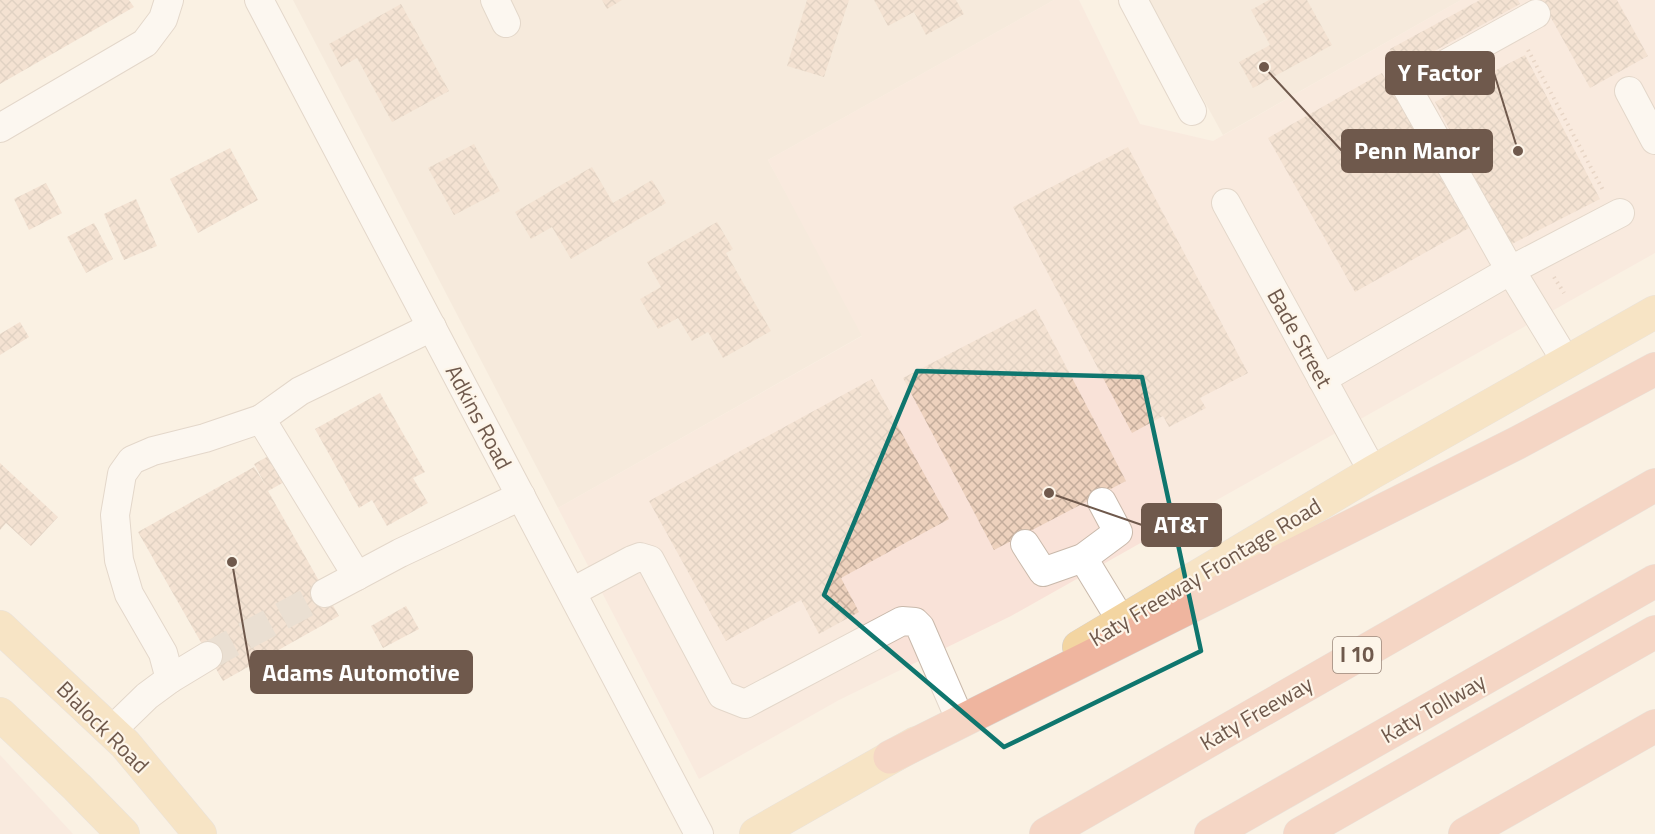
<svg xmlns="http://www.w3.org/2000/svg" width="1655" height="834" font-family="'Titillium Web',sans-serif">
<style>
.residential{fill:#f1e3d2}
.commercial{fill:#f9e2d8}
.building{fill:url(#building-cross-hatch)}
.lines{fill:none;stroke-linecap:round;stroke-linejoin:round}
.minor-tunnel{stroke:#d7cbbd;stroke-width:28;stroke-dasharray:28 14;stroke-linecap:butt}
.minor-casing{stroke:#c9b9ab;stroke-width:30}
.major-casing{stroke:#d7d1cd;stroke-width:34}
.highway-casing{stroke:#d7d1cd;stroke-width:34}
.path{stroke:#d1b4a1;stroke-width:4;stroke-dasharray:1.5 4.5;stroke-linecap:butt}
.minor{stroke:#fff;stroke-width:28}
.major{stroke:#f3d5a1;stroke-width:33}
.highway{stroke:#efb59f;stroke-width:33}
.marked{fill:none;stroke:#0f766e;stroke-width:4.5;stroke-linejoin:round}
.labels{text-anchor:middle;stroke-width:4.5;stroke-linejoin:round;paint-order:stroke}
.shield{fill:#fdf5e9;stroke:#9a887b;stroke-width:1.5}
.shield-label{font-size:21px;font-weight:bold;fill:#6f594c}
.street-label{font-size:22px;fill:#6f594c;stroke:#fdf5e9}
.leader{fill:none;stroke:#6f594c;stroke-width:2}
.callout-dot{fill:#6f594c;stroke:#fdf5e9;stroke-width:2}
.callout{fill:#6f594c;stroke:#6f594c;stroke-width:2}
.callout-label{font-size:24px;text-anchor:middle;font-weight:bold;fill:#fff}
</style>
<defs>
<pattern id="building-cross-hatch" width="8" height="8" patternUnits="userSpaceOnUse" patternTransform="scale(1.5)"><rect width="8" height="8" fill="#edd1bd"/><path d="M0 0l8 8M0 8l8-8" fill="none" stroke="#c4ad9c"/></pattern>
</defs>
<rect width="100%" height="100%" fill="#faf1e3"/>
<g class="residential">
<polygon points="293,0 1054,0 768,160 863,335 558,508"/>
<polygon points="1149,0 1461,0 1223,135"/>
</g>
<g class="commercial">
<polygon points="1054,0 1079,0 1140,124 1213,141 1461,0 1655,0 1655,253 1011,616 839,700 699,779 558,508 862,336 768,160"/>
<polygon points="0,755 73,834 0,834"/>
</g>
<g class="building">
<polygon points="0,0 129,0 134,7 0,84"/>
<polygon points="602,0 622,0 607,9"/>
<polygon points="807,0 849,0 824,77 787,66"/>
<polygon points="874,0 956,0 964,14 926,35 914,12 888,26"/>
<polygon points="1269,0 1307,0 1332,45 1253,88 1239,62 1270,45 1251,10"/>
<polygon points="1480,0 1518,0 1520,4 1400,70 1390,49"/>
<polygon points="1541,0 1617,0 1648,56 1590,88"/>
<polygon points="401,4 449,91 392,122 357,58 341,67 329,44"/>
<polygon points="1525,55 1600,199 1510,245 1435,102"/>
<polygon points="1382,73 1469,228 1355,292 1268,138"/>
<polygon points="474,144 500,191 454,215 428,168"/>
<polygon points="1128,147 1248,373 1200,398 1206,408 1169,427 1163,416 1132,433 1013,207"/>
<polygon points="230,148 258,200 198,233 170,179"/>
<polygon points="592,167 613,203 652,180 666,203 571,259 552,227 531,239 515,212"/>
<polygon points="46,183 62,213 29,230 14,199"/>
<polygon points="136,199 157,246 124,260 104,214"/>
<polygon points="717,222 733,249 726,253 771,331 723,358 708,332 692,341 678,318 658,329 640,299 661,287 647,262"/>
<polygon points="94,223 113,259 86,273 67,237"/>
<polygon points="1036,309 1126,481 994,550 903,378"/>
<polygon points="20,322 29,337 0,355 0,334"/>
<polygon points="872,379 949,519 841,578 859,612 819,634 801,600 726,641 649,501"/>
<polygon points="380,393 425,472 413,478 428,503 387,526 372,500 359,508 315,429"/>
<polygon points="274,453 288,480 268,491 339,616 223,681 138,532 254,467 266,486 254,464"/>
<polygon points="0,463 58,517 31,546 6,523 0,530"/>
<polygon points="406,606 419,629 383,648 371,626"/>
</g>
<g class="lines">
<polyline class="minor-tunnel" points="208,656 325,593"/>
<defs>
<g id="minor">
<polyline points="259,0 699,834"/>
<polyline points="495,0 506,23"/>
<polyline points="1133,0 1192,111"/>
<polyline points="1536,14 1406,86 1502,256 1567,363"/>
<polyline points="1629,91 1655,140"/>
<polyline points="0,128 145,43 163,19 169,0"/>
<polyline points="1226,203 1373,472"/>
<polyline points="1322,379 1511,270 1620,213"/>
<polyline points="1025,544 1043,572 1083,558 1118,532 1102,502"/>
<polyline points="1083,558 1122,622"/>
<polyline points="357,576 261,419 300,391 432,327"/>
<polyline points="572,592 632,560 640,557 650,560 722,695 745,704 902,621 915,622 920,627 959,717"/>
<polyline points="325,593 400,553 521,496"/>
<polyline points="170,679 208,656"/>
<polyline points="111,731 147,696 170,679 163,653 129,594 119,560 115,515 122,474 132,460 153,451 205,438 261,419"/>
</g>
<g id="major">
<polyline points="0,627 125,744 200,834"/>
<polyline points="1079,647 1373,472 1655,312"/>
<polyline points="0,714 77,787 123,834"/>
<polyline points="756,834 916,743"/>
</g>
<g id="highway">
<polyline points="890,757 1517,443 1655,369"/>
<polyline points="1046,834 1655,485"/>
<polyline points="1211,834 1655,581"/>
<polyline points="1300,834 1655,632"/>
<polyline points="1465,834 1655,726"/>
</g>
</defs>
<use href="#minor" class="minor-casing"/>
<use href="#major" class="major-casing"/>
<use href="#highway" class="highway-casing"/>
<g class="path">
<polyline points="1528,50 1604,192"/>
<polyline points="1554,277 1564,293"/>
</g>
<use href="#minor" class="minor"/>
<use href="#major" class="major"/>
<use href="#highway" class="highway"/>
</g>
<path d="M0 0H1655V834H0ZM917 371 1142 377 1201 651 1004 747 824 595Z" fill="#faf1e3" fill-opacity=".55" fill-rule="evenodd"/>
<path class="marked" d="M917 371 1142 377 1201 651 1004 747 824 595Z"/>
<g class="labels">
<rect class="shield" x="1333" y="637" width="48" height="36" rx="4.5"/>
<g class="shield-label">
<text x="1357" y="662">I 10</text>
</g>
<g class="street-label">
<text transform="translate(1300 338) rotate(61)" y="8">Bade Street</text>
<text transform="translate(479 417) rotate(62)" y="8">Adkins Road</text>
<text transform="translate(1205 572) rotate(-31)" y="8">Katy Freeway Frontage Road</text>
<text transform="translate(1433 708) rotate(-30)" y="8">Katy Tollway</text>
<text transform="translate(1256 713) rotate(-30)" y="8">Katy Freeway</text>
<text transform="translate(103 727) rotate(45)" y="8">Blalock Road</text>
</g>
</g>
<path class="leader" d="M1518 151L1494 73M1264 67L1342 151M1049 493L1142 525M232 562L251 672"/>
<g class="callout-dot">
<circle cx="1518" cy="151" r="6"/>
<circle cx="1264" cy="67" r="6"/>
<circle cx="1049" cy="493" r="6"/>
<circle cx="232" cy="562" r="6"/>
</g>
<g class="callout">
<rect x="1386" y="52" width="108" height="42" rx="6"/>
<rect x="1342" y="130" width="150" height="42" rx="6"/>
<rect x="1142" y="504" width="79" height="42" rx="6"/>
<rect x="251" y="651" width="221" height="42" rx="6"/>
</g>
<g class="callout-label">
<text x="1440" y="81">Y Factor</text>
<text x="1417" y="159">Penn Manor</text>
<text x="1181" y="533">AT&amp;T</text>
<text x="361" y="681">Adams Automotive</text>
</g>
</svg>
